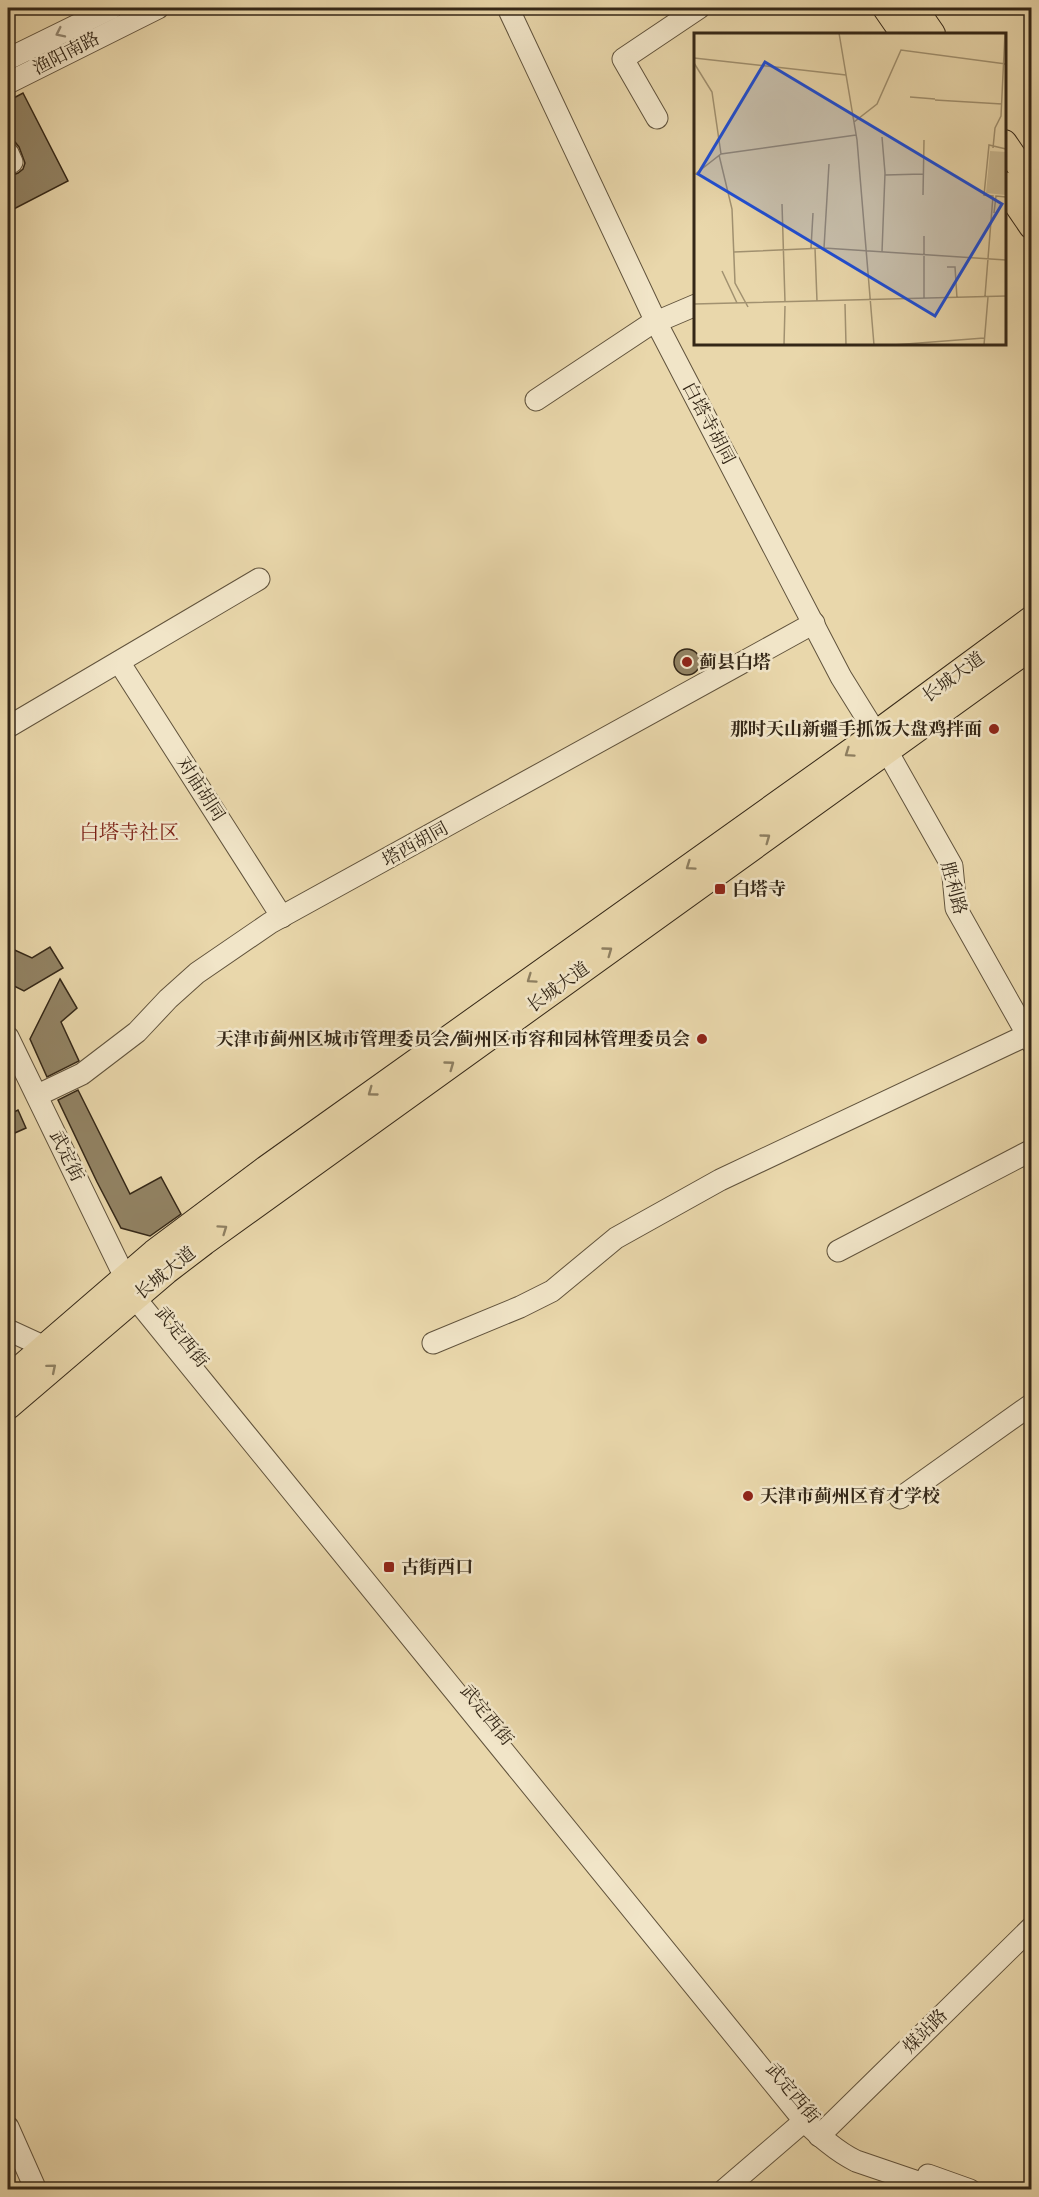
<svg xmlns="http://www.w3.org/2000/svg" width="1039" height="2197" font-family="'IM FELL English','Noto Serif SC',serif">
<style>
.building{fill:#928364;stroke:#342717;stroke-width:1.5}
.lines{fill:none;stroke-linecap:round;stroke-linejoin:round}
.minor-casing{stroke:#61533c;stroke-width:23}
.major-casing{stroke:#342717;stroke-width:28}
.minor{stroke:#f1e5c8;stroke-width:21}
.major{stroke:#e9d7ab;stroke-width:26}
.oneway{stroke:#928670}
.oneway2{stroke:#8e7f61}
.poi-dot{fill:#8f2418;stroke:#f1e5c8;stroke-width:2}
.labels{text-anchor:middle;stroke-width:5;stroke-linejoin:round;paint-order:stroke}
.street-label{font-size:18px;fill:#342717;stroke:#f1e5c8}
.poi-label{font-size:18px;font-weight:bold;fill:#342717;stroke:#f1e5c8;text-anchor:start}
.neighbourhood-label{font-size:20px;fill:#7a1f14;stroke:#f1e5c8}
.inset-road{fill:none;stroke:#a19170;stroke-width:1.5}
.view{fill:#1d4ed8;fill-opacity:0.15;stroke:#1d4ed8;stroke-width:3}
.inset-edge{fill:none;stroke:#342717;stroke-width:3}
</style>
<rect width="100%" height="100%" fill="#e9d7ab"/>
<filter id="stains"><feTurbulence type="fractalNoise" baseFrequency=".00333" numOctaves="4"/><feColorMatrix values="0 0 0 0 .2 0 0 0 0 .09 0 0 0 0 .02 0 0 0 .5 -.17"/></filter>
<radialGradient id="worn" r=".72"><stop offset=".6" stop-color="#630" stop-opacity="0"/><stop offset="1" stop-color="#630" stop-opacity=".3"/></radialGradient>
<g class="building">
<polygon points="23,93 68,181 8,212 8,177 18,173 23,169 25,163 19,147 15,142 8,140 8,101"/>
<circle cx="687" cy="662" r="13"/>
<polygon points="8,947 32,958 50,947 63,968 24,991 8,983"/>
<polygon points="60,979 77,1008 61,1022 79,1061 47,1077 30,1039"/>
<polygon points="78,1090 130,1194 161,1177 181,1214 150,1236 121,1228 97,1182 58,1100"/>
<polygon points="18,1110 26,1128 8,1136 8,1115"/>
</g>
<g class="lines">
<defs>
<g id="minor">
<polyline points="508,8 656,322 841,677 887,751 952,866 956,908 1032,1043"/>
<polyline points="8,59 112,8"/>
<polyline points="8,83 158,8"/>
<polyline points="657,118 623,59 699,8"/>
<polyline points="8,153 12,162 8,164"/>
<polyline points="536,400 649,325 696,305"/>
<polyline points="119,662 282,917"/>
<polyline points="8,727 259,579"/>
<path d="M8 1037 135 1298 805 2122C821 2137 836 2151 856 2161L941 2190"/>
<polyline points="38,1095 82,1074 137,1032 168,999 197,973 270,923 814,623"/>
<polyline points="838,1251 1032,1150"/>
<polyline points="8,1330 45,1347"/>
<polyline points="433,1343 520,1307 552,1291 616,1238 720,1180 1027,1035"/>
<polyline points="900,1498 1032,1404"/>
<polyline points="8,2127 36,2190"/>
<polyline points="819,2136 1032,1927"/>
<polyline points="928,2175 970,2190"/>
<polyline points="724,2190 810,2116"/>
</g>
<g id="major">
<polyline points="886,8 904,34"/>
<polyline points="914,8 932,34"/>
<polyline points="1004,143 1032,184"/>
<polyline points="1004,185 1032,226"/>
<polyline points="8,1379 154,1253 266,1169 876,734 1032,619"/>
<polyline points="8,1406 166,1271 204,1242 1032,646"/>
</g>
</defs>
<use href="#minor" class="minor-casing"/>
<use href="#major" class="major-casing"/>
<use href="#minor" class="minor"/>
<use href="#major" class="major"/>
</g>
<defs><path id="oneway-chevron" d="M-2-3.5L2.5 0L-2 3.5" fill="none" stroke-width="1.6" stroke-linecap="round" stroke-linejoin="round" transform="scale(1.5)"/></defs>
<use class="oneway" href="#oneway-chevron" transform="translate(60 33) rotate(154)"/>
<g class="oneway2">
<use href="#oneway-chevron" transform="translate(849 753) rotate(145)"/>
<use href="#oneway-chevron" transform="translate(766 838) rotate(-36)"/>
<use href="#oneway-chevron" transform="translate(690 866) rotate(145)"/>
<use href="#oneway-chevron" transform="translate(608 951) rotate(-36)"/>
<use href="#oneway-chevron" transform="translate(531 979) rotate(145)"/>
<use href="#oneway-chevron" transform="translate(450 1065) rotate(-36)"/>
<use href="#oneway-chevron" transform="translate(372 1092) rotate(144)"/>
<use href="#oneway-chevron" transform="translate(223 1229) rotate(-35)"/>
<use href="#oneway-chevron" transform="translate(52 1368) rotate(-40)"/>
</g>
<g class="poi-dot">
<circle cx="687" cy="662" r="6"/>
<circle cx="994" cy="729" r="6"/>
<rect x="714" y="883" width="12" height="12" rx="3"/>
<circle cx="702" cy="1039" r="6"/>
<circle cx="748" cy="1496" r="6"/>
<rect x="383" y="1561" width="12" height="12" rx="3"/>
</g>
<g class="labels">
<g class="street-label">
<text transform="translate(66 53) rotate(-27)" y="6">渔阳南路</text>
<text transform="translate(709 423) rotate(62)" y="6">白塔寺胡同</text>
<text transform="translate(953 677) rotate(-36)" y="6">长城大道</text>
<text transform="translate(201 789) rotate(57)" y="6">对庙胡同</text>
<text transform="translate(415 844) rotate(-29)" y="6">塔西胡同</text>
<text transform="translate(954 888) rotate(75)" y="6">胜利路</text>
<text transform="translate(558 987) rotate(-36)" y="6">长城大道</text>
<text transform="translate(67 1156) rotate(64)" y="6">武定街</text>
<text transform="translate(165 1273) rotate(-39)" y="6">长城大道</text>
<text transform="translate(182 1337) rotate(51)" y="6">武定西街</text>
<text transform="translate(487 1715) rotate(51)" y="6">武定西街</text>
<text transform="translate(925 2031) rotate(-45)" y="6">煤站路</text>
<text transform="translate(793 2093) rotate(50)" y="6">武定西街</text>
</g>
<g class="poi-label">
<text x="699" y="668">蓟县白塔</text>
<text x="982" y="735" text-anchor="end">那时天山新疆手抓饭大盘鸡拌面</text>
<text x="732" y="895">白塔寺</text>
<text x="690" y="1045" text-anchor="end">天津市蓟州区城市管理委员会/蓟州区市容和园林管理委员会</text>
<text x="760" y="1502">天津市蓟州区育才学校</text>
<text x="401" y="1573">古街西口</text>
</g>
<g class="neighbourhood-label">
<text x="129" y="839">白塔寺社区</text>
</g>
</g>
<g transform="translate(694 33)">
<rect width="312" height="312" fill="#e9d7ab"/>
<path d="M296 118 312 119V162L292 160Z" fill="#cab992"/>
<path class="inset-road" d="M145 0 163 107 180 312M0 25 152 42M0 30 18 59 27 121M216 64 241 66M241 67 308 71M160 89 183 71 207 17 312 31M188 104 191 140 188 219M299 115 301 95 307 83 311 0M25 122 38 176 41 250 54 274M0 142 27 121 162 102M191 142 229 141M229 162 230 107M88 171 91 269M300 180 302 163 312 164M230 203V265M117 215 119 180M121 215 123 268M130 215 135 131M40 219 130 215 312 227M253 234H261L263 265M28 238 43 270M291 263 299 163 290 162 295 112 312 116M0 271 312 263M151 271 152 312M90 312 91 273M199 312 290 305M290 312 294 264"/>
<path class="view" d="M71 29 308 171 241 283 4 141Z"/>
<rect width="312" height="312" class="inset-edge"/>
</g>
<rect width="1039" height="2197" fill="none" stroke="#e9d7ab" stroke-width="30"/>
<rect x="9" y="9" width="1021" height="2179" fill="none" stroke="#342717" stroke-width="3"/>
<rect x="15" y="15" width="1009" height="2167" fill="none" stroke="#342717" stroke-width="1.5"/>
<rect width="100%" height="100%" filter="url(#stains)"/>
<rect width="100%" height="100%" fill="url(#worn)"/>
</svg>
